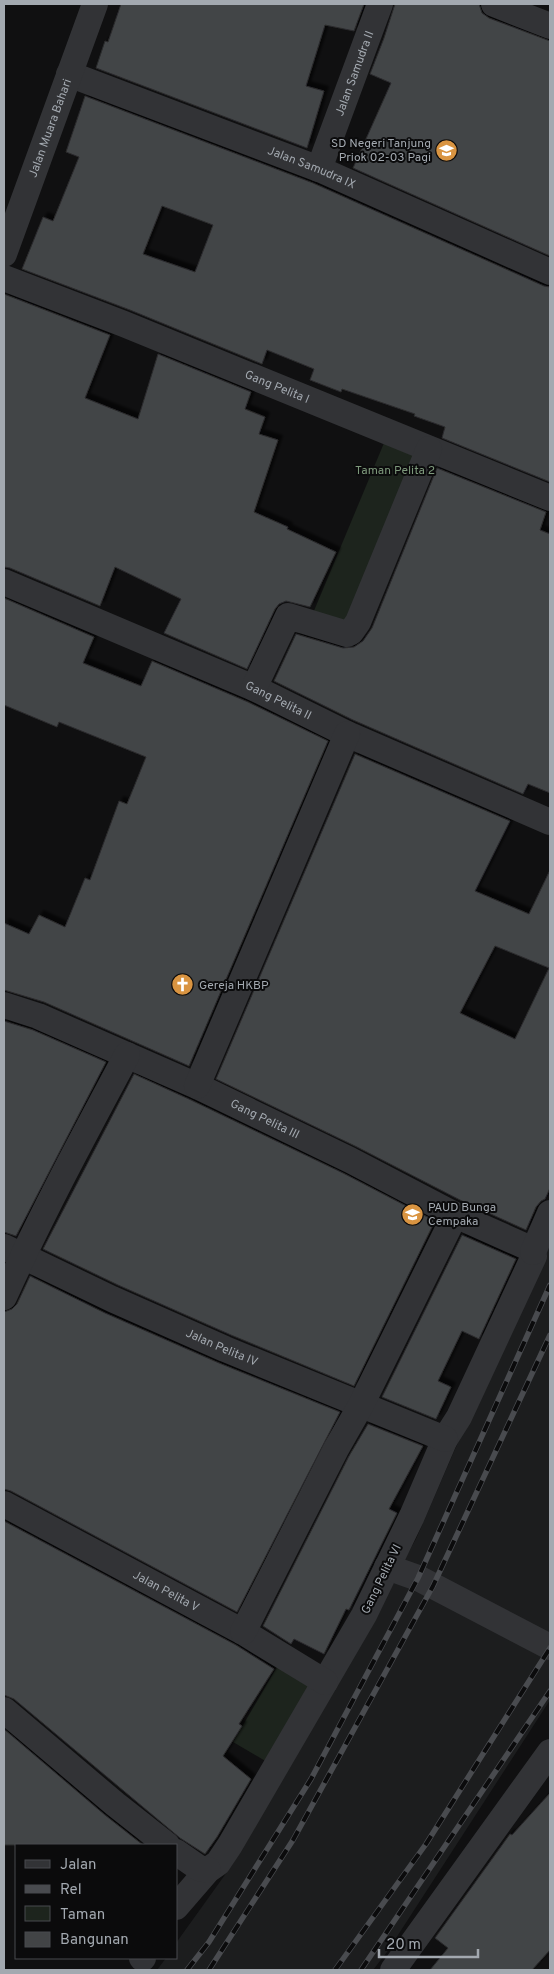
<svg xmlns="http://www.w3.org/2000/svg" width="554" height="1974" font-family="Overpass,sans-serif">
<style>
.built{fill:#1c1d1e}
.green{fill:#1d241d}
.building{fill:#424446;stroke:#2b2b2d;fill-rule:evenodd;filter:url(#shadow)}
.lines{fill:none;stroke-linecap:round;stroke-linejoin:round}
.minor{stroke:#323336;stroke-width:26}
.rail-casing{stroke:#494b4f;stroke-width:5.5}
.rail{stroke:#0b0b0c;stroke-width:4;stroke-dasharray:11;stroke-linecap:butt}
.labels{text-anchor:middle;stroke-width:4;stroke-linejoin:round;paint-order:stroke}
.street-label{font-size:12px;fill:#a3a9b0;stroke:#0b0b0c}
.poi-label{font-size:12px;fill:#a3a9b0;stroke:#0b0b0c;text-anchor:start}
.park-label{font-size:12px;fill:#7e997c;stroke:#0b0b0c}
</style>
<defs>
<filter id="shadow"><feDropShadow dx="4.5" dy="-4.5" stdDeviation="1" flood-color="#0009"/></filter>
</defs>
<rect width="100%" height="100%" fill="#101011"/>
<polygon class="built" points="550,1230 550,1700 387,1952 373,1970 157,1970 166,1958 176,1958 176,1943 232,1865 416,1539"/>
<g class="green">
<polygon points="384,443 421,459 347,630 311,618"/>
<polygon points="281,1660 316,1681 267,1762 233,1742"/>
</g>
<g class="building">
<polygon points="121,4 364,4 354,31 325,25 306,86 324,91 307,148 96,68 105,41 108,42"/>
<polygon points="395,4 479,4 482,13 489,18 550,41 550,256 353,168 391,83 370,74 384,38"/>
<path d="M85 96 313 183 544 286 550 287V482L442 438 445 427 414 416 415 414 342 389 341 392 310 380 314 369 267 350 262 364 130 310 22 269 43 217 53 221 79 157 66 152ZM162 206 213 225 195 272 143 254Z"/>
<polygon points="4,294 110,335 85,398 138,419 158,354 251,392 245,409 265,417 259,434 278,440 254,512 288,527 287,529 336,552 310,607 286,601 279,604 275,609 247,669 164,633 181,599 115,567 100,606 10,568 4,567"/>
<polygon points="437,468 546,512 540,530 550,534 550,793 528,784 523,794 353,720 274,681 296,634 343,648 354,647 363,641 372,628"/>
<polygon points="4,598 94,637 83,663 141,686 152,661 248,702 328,741 189,1066 44,1002 4,990 4,923 29,934 39,915 65,927 85,878 90,880 119,801 127,804 146,757 59,722 57,727 4,705"/>
<path d="M355 754 510 821 475 891 529 914 550 870V1188L545 1199 541 1201 536 1207 526 1230 462 1201 357 1147 216 1079ZM495 946 549 968 515 1039 460 1013Z"/>
<polygon points="4,1021 33,1030 106,1062 16,1236 4,1232"/>
<polygon points="134,1074 191,1100 343,1173 435,1221 354,1386 231,1335 118,1285 43,1249"/>
<polygon points="462,1235 516,1259 479,1339 462,1331 438,1381 451,1387 436,1419 382,1397"/>
<polygon points="30,1276 105,1313 219,1363 340,1412 237,1612 11,1491 4,1489 4,1312 12,1309 17,1304"/>
<polygon points="368,1424 423,1446 389,1509 397,1513 349,1610 346,1609 324,1654 294,1639 291,1644 263,1626 349,1456"/>
<polygon points="4,1521 236,1645 274,1669 239,1724 242,1726 223,1756 251,1779 217,1837 205,1854 180,1838 14,1699 4,1695"/>
<polygon points="4,1729 105,1815 143,1845 4,1845"/>
<polygon points="550,1793 550,1950 532,1970 430,1970 448,1948 435,1938 510,1834 512,1835"/>
</g>
<g class="lines">
<g class="minor">
<polyline points="494,4 550,26"/>
<path id="s1" d="M69 74 319 169 550 272"/>
<path id="s2" d="M319 169 380 4"/>
<path id="s3" d="M4 254 95 4"/>
<path id="s4" d="M4 278 124 324 550 498"/>
<path id="s5" d="M4 582 254 688 347 734 550 822"/>
<polyline points="254,688 288,616 347,634 351,632 358,622 429,449"/>
<path id="s6" d="M4 1005 38 1016 197 1086 350 1160 455 1215 529 1248 534 1256 459 1417 445 1439 412 1516 364 1615 230 1845 218 1863 208 1870 176 1907"/>
<polyline points="197,1086 347,734"/>
<path id="s7" d="M4 1247 112 1299 225 1349 445 1439"/>
<polyline points="533,1252 550,1213"/>
<path d="M4 1297C41 1215 84 1135 127 1055"/>
<path id="s8" d="M4 1504 243 1632 325 1682"/>
<polyline points="387,1567 418,1578 550,1647"/>
<polyline points="243,1632 336,1449 361,1405 455,1215"/>
<polyline points="4,1710 115,1804 167,1845"/>
<polyline points="176,1852 199,1868 208,1870"/>
<polyline points="142,1958 143,1958"/>
<polyline points="393,1970 550,1752"/>
</g>
<defs>
<g id="rail">
<polyline points="187,1970 209,1942 311,1779 418,1578 550,1285"/>
<polyline points="209,1970 293,1840 433,1586 550,1335"/>
<polyline points="335,1970 426,1844 550,1648"/>
<polyline points="361,1970 550,1691"/>
</g>
</defs>
<use href="#rail" class="rail-casing"/>
<use href="#rail" class="rail"/>
</g>
<defs>
<symbol id="school-disc" viewBox="-11 -11 22 22"><circle r="9.5" fill="#d99441" stroke="#0b0b0c"/><path d="M0-5L7-2L0 1L-7-2ZM-4 1L0 2.5L4 1V4Q0 6-4 4Z" fill="#fff"/></symbol>
<symbol id="church-disc" viewBox="-11 -11 22 22"><circle r="9.5" fill="#d99441" stroke="#0b0b0c"/><path d="M-1.2-6h2.4v3.5h3.3v2.4h-3.3V6h-2.4V-.1h-3.3v-2.4h3.3Z" fill="#fff"/></symbol>
</defs>
<g fill-rule="evenodd">
<use href="#school-disc" x="434" y="138" width="25" height="25"/>
<use href="#church-disc" x="170" y="972" width="25" height="25"/>
<use href="#school-disc" x="400" y="1202" width="25" height="25"/>
</g>
<g class="labels">
<g class="street-label">
<text dy="4" stroke="none"><textPath href="#s2" startOffset="102">Jalan Samudra II</textPath></text>
<text dy="4" stroke="none"><textPath href="#s3" startOffset="134">Jalan Muara Bahari</textPath></text>
<text dy="4" stroke="none"><textPath href="#s1" startOffset="260">Jalan Samudra IX</textPath></text>
<text dy="4" stroke="none"><textPath href="#s4" startOffset="294">Gang Pelita I</textPath></text>
<text dy="4" stroke="none"><textPath href="#s5" startOffset="299">Gang Pelita II</textPath></text>
<text dy="4" stroke="none"><textPath href="#s6" startOffset="285">Gang Pelita III</textPath></text>
<text dy="4" stroke="none"><textPath href="#s7" startOffset="240">Jalan Pelita IV</textPath></text>
<text transform="translate(381 1579) rotate(-64)" y="4">Gang Pelita VI</text>
<text dy="4" stroke="none"><textPath href="#s8" startOffset="184">Jalan Pelita V</textPath></text>
</g>
<g class="poi-label">
<text x="431" y="147" text-anchor="end">SD Negeri Tanjung<tspan x="431" dy="14">Priok 02-03 Pagi</tspan></text>
<text x="199" y="989">Gereja HKBP</text>
<text x="428" y="1211">PAUD Bunga<tspan x="428" dy="14">Cempaka</tspan></text>
</g>
<g class="park-label">
<text x="395" y="474">Taman Pelita 2</text>
</g>
</g>
<rect width="554" height="1974" fill="none" stroke="#a3a9b0" stroke-width="10"/>
<rect x="15" y="1844" width="162" height="115" fill="#0b0b0c" stroke="#484a4e"/>
<rect x="25" y="1860" width="25" height="8" fill="#323336" stroke="#484a4e"/>
<text x="60" y="1869" font-size="15" fill="#a3a9b0">Jalan</text>
<rect x="25" y="1885" width="25" height="8" fill="#494b4f" stroke="#484a4e"/>
<text x="60" y="1894" font-size="15" fill="#a3a9b0">Rel</text>
<rect x="25" y="1906" width="25" height="15" fill="#1d241d" stroke="#484a4e"/>
<text x="60" y="1919" font-size="15" fill="#a3a9b0">Taman</text>
<rect x="25" y="1932" width="25" height="15" fill="#424446" stroke="#484a4e"/>
<text x="60" y="1944" font-size="15" fill="#a3a9b0">Bangunan</text>
<path d="M379 1949v8h99v-8" fill="none" stroke="#a3a9b0" stroke-width="2.5"/>
<text x="386" y="1949" font-size="15" fill="#a3a9b0" stroke="#0b0b0c" stroke-width="4" paint-order="stroke">20 m</text>
</svg>
